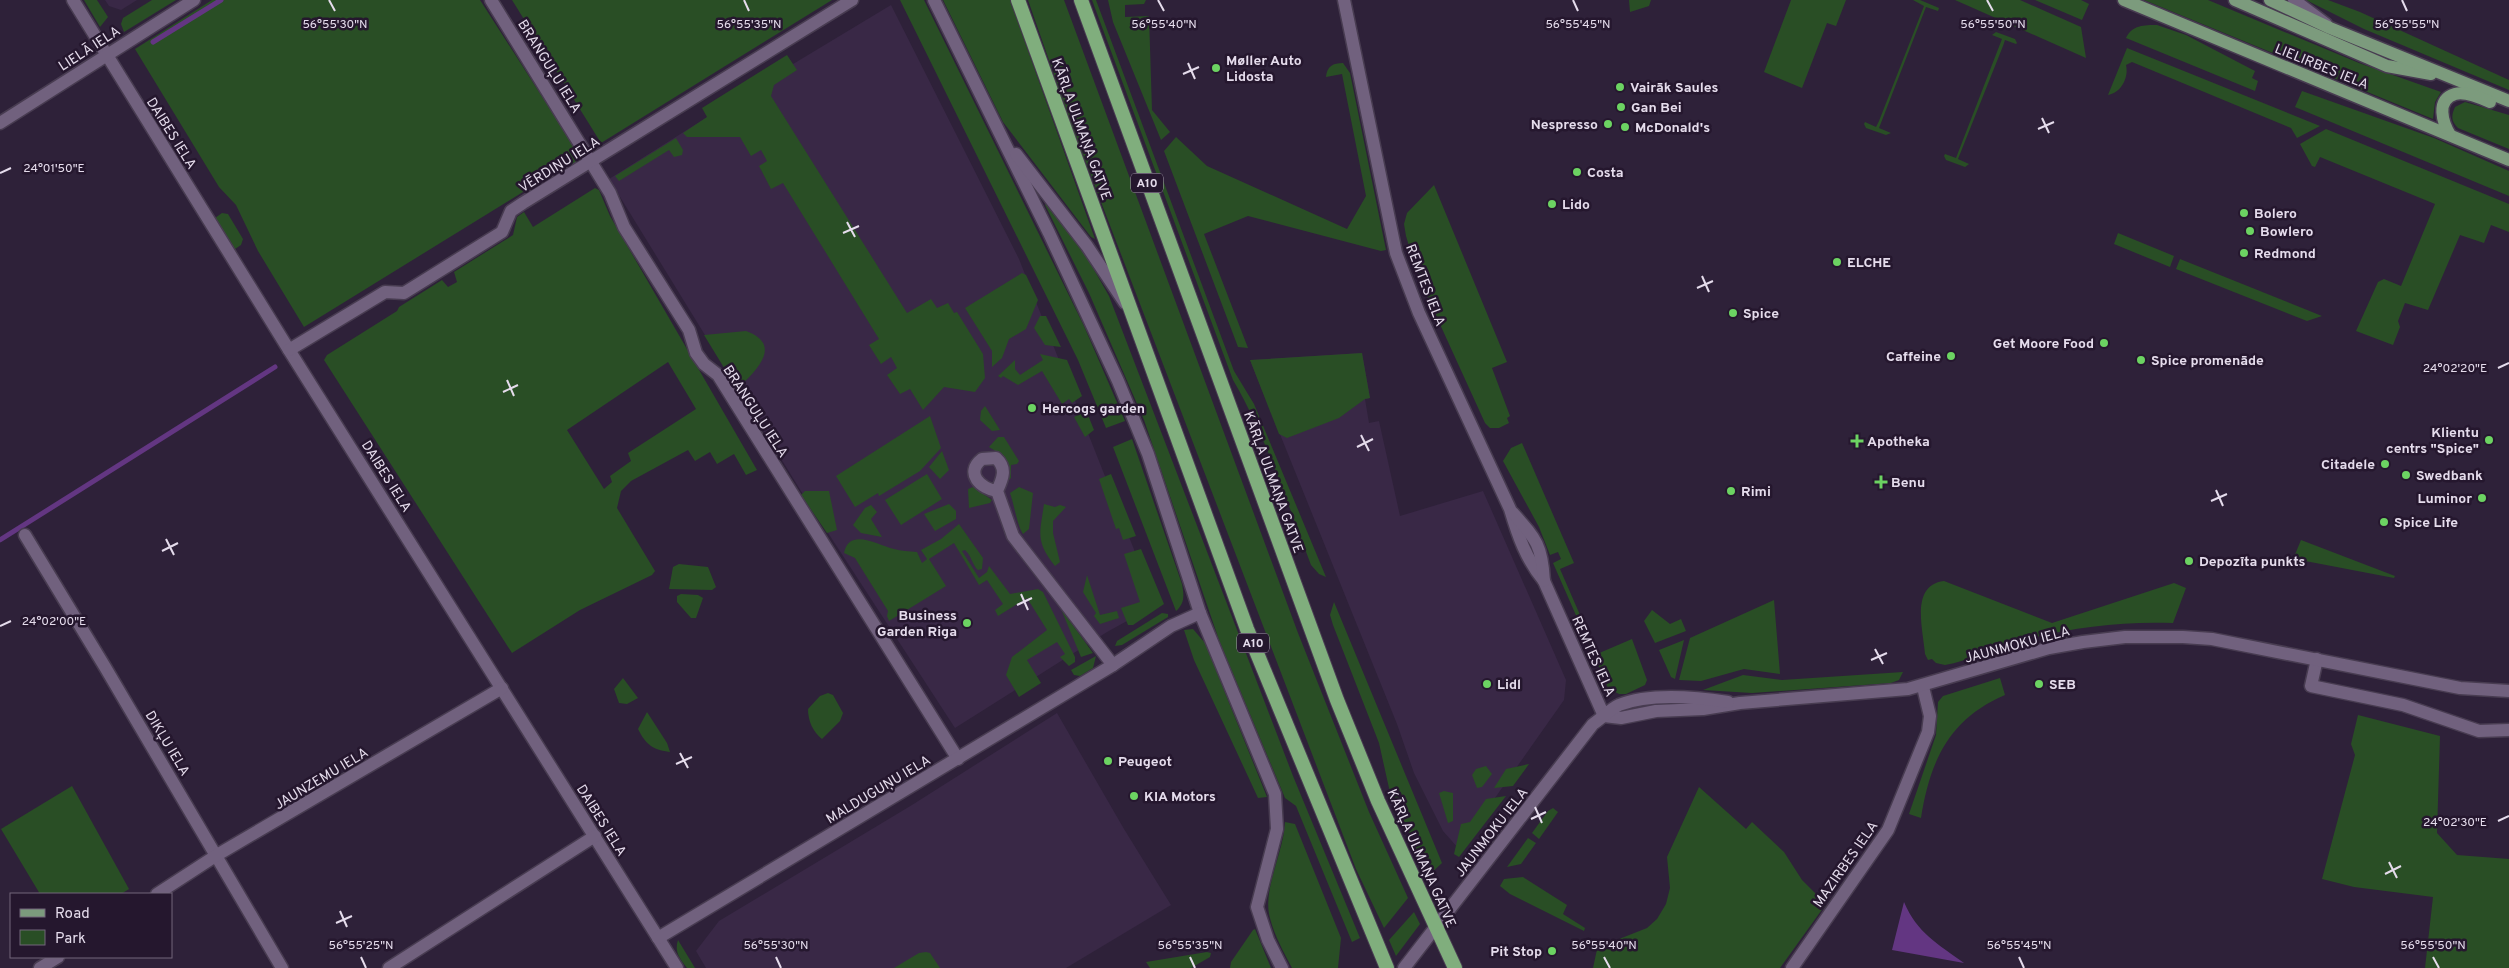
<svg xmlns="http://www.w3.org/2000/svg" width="2509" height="968" font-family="Overpass,sans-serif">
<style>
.built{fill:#392846}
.green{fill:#294e25;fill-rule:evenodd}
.water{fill:#633682}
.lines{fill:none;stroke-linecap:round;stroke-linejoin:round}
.stream{stroke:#633682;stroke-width:5}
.minor-casing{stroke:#483c51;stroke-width:15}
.tertiary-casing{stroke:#483c51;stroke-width:15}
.primary-casing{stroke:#483c51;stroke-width:15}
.trunk-casing{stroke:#483c51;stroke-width:16}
.minor{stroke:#71617e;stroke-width:12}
.tertiary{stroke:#71617e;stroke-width:12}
.primary{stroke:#7c9b7d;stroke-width:12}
.trunk{stroke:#80ae7d;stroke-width:14}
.ticks{fill:none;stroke:#e5dcec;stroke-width:2}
.poi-dot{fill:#6cd362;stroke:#25172e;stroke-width:2}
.labels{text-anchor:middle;stroke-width:5;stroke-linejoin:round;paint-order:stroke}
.shield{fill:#25172e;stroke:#aba1b3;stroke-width:1}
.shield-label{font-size:12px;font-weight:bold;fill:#e5dcec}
.street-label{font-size:14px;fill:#e5dcec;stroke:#25172e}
.poi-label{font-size:14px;font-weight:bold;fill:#e5dcec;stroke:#25172e;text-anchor:start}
.ticks-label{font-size:12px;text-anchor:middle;fill:#e5dcec;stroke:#25172e;stroke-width:5;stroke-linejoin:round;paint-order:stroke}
</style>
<rect width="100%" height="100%" fill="#2e2139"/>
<g class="built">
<polygon points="105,0 137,0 121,10 109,6"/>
<polygon points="891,5 1019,259 1156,605 1107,632 955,728 804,496 609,179 755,87"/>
<polygon points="1362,353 1370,398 1365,399 1369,423 1379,421 1400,516 1483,491 1566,680 1564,700 1459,849 1443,831 1414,773 1397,724 1250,360"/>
<polygon points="1057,713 1124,829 1171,905 1066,968 706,968 696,951 719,921 912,805"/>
</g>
<g class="green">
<polygon points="84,0 97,0 108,17 100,27"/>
<polygon points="152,0 176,0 124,32 121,24 123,18"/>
<polygon points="212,0 480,0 577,151 577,161 572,165 570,163 304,327 258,251 236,205 219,187 135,49"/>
<polygon points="512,0 832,0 601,143"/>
<polygon points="900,0 924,0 1084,326 1125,421 1106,428 1078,360"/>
<polygon points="943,0 1010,0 1095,239 1091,237 1003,122"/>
<polygon points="1028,0 1064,0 1298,633 1369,812 1408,898 1384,928 1356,869 1072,126"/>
<path d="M1092 0H1096L1234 371 1254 404 1326 577 1319 574 1311 565C1287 503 1267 438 1233 380Z"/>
<polygon points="1108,0 1146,0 1144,4 1125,5 1125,17 1149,16 1152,110 1170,132 1161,140 1113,22"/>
<polygon points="1629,0 1651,0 1649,6 1630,12"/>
<polygon points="1791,0 1846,0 1836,26 1827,23 1802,88 1764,72"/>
<polygon points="1913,0 1920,0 1939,8 1938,11 1926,7 1879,128 1891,133 1886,135 1866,128 1864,124 1865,122 1876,127 1879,121 1924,6"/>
<polygon points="1955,0 2020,0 2081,27 2086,58"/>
<polygon points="2035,0 2081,0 2089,4 2082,20"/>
<polygon points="2144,0 2208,0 2359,63 2441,92 2435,102 2433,119"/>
<polygon points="2306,0 2328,0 2360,12 2509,80 2509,90 2364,29"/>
<path d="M2157 25 2186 35 2255 71 2252 78 2258 81 2255 91 2126 38C2132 25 2144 25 2157 25Z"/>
<polygon points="1996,32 2015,39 2017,43 2016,44 2005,40 2003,46 1958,159 1969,164 1965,167 1946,160 1944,156 1945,154 1956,158 2002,39 1992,35"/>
<path d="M2127 48 2320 126 2297 138 2291 128 2132 62 2126 65C2129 78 2121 93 2108 95Z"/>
<polygon points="787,55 797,70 774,85 771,96 907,313 931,299 937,308 948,303 954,313 957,312 983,354 985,378 975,392 944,387 923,410 910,389 900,394 887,375 897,368 891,357 881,364 869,345 879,339 783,183 771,189 759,166 767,161 761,150 751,156 740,137 687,137 683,133 707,117 702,108"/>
<path d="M1343 63 1350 73 1386 250 1381 251 1248 216 1204 234 1248 348 1238 347 1164 151 1176 137 1207 166 1347 229 1366 196 1342 74 1326 77C1327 66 1333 63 1343 63Z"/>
<polygon points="2302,91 2434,138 2509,171 2509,196 2295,107"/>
<path d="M2465 102 2509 115V149L2458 128C2451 121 2451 116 2455 107Z"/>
<polygon points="2326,129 2509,204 2509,232 2491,225 2484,243 2460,235 2428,310 2405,303 2398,321 2400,327 2393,345 2356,331 2378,282 2384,279 2401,286 2435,204 2320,157 2315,167 2312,166 2300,144"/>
<polygon points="676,138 683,150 682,155 674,157 669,150 619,181 615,176"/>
<polygon points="1434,185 1507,362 1492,368 1510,416 1507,418 1509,423 1499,428 1490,428 1485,423 1418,276 1406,236 1404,224 1407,213"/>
<path d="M595 188 599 190 610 216 757 470 746 475 734 454 717 464 710 452 695 461 688 450 631 481 621 491 617 508 655 571 652 575 580 610 512 653 324 360 327 355 397 311 399 307 442 280 448 287 457 282 454 272 513 235 517 217 524 212 533 227ZM668 362 696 409 628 453 631 461 610 476 612 482 604 489 567 430Z"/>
<polygon points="1046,203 1080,245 1109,296 1293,776 1360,938 1352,942 1296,806 1285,798 1219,640 1144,420 1089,293 1045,205"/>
<polygon points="222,213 228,214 243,239 241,245 235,249 215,218"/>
<polygon points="2118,233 2174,256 2170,267 2114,244"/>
<polygon points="2180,259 2322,316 2307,321 2176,269"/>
<polygon points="1022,273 1026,275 1038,300 1026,329 1009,339 1002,358 992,367 992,351 965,308"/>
<polygon points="1040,316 1046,316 1061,347 1045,345 1034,328"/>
<path d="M746 331C785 345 754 373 737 389L704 335Z"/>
<polygon points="1362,353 1370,398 1365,399 1339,418 1287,438 1279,434 1250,360"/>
<polygon points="1040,354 1067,360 1082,396 1072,403 1069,399 1062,404 1042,371 1018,385 1003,376 1001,378 998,376 1015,360 1015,369 1020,375 1043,360"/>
<polygon points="985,406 1000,430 992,431 980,420 981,411"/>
<polygon points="1086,410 1094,430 1085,437 1074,417"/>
<polygon points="930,416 941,448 920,471 879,496 878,493 855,507 836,476"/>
<polygon points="998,437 1004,437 1019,461 1017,464 1011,465 1011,478 1008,481 1010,471 1005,457 989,447"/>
<path d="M1132 439 1182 584C1184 595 1185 603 1176 611L1113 447Z"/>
<polygon points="1522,443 1574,563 1560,569 1597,654 1632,639 1647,680 1645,685 1626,694 1619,694 1608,688 1553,563 1561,559 1558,552 1550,555 1539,527 1503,461 1511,448"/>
<polygon points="942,451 949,470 940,479 929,467"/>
<polygon points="927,474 942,499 901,525 885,500"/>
<polygon points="1111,474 1136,536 1123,540 1119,528 1116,529 1099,479"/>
<polygon points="973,487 992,500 990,503 969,508 968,489"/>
<path d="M1019 487 1033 493 1029 529 1023 534C1017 525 1014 504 1010 493Z"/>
<polygon points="805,491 829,491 837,530 827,533 801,495"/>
<polygon points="949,504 956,511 956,519 935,531 924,514"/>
<path d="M1044 504 1055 507 1060 505 1066 507 1053 521V533L1060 562 1055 566C1035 541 1040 533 1044 504Z"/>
<polygon points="871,505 877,512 871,519 882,537 861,533 853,525 865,508"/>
<path d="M959 524 983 558 982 569 978 570C972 565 972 556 965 550L962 551 979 578 987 572 989 566 1010 594 1038 589 1043 592 1075 657V662L1069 666 1060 657 1065 654 1057 642 1027 660 1041 683 1019 697 1006 675 1012 657 1047 630 1027 598 998 616 995 610 1003 604 987 580 979 585 954 543 929 559 946 586 889 621 887 616 888 611 855 558 844 553C849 527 878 545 894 549 901 551 909 551 917 552L922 563 927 559 921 550 941 539Z"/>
<polygon points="2301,540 2395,576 2394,578 2300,560 2294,557"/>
<polygon points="1141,549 1164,604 1133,625 1128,625 1121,608 1140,602 1124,554"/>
<polygon points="679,564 708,567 716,587 712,590 669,589 673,567"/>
<polygon points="1087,575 1100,615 1117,611 1119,618 1100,624 1094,616 1096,613 1083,592"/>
<path d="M1944 581 2052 623 2174 583 2186 588 2173 623C2119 621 2065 628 2014 643 1991 650 1968 661 1945 665L1936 663 1932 659 1928 660 1925 654C1923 629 1910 585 1944 581Z"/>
<polygon points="681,594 698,595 703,598 696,618 691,618 677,602 677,596"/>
<polygon points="1774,600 1780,674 1744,669 1701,681 1679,680 1690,638"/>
<polygon points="1334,602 1442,863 1428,876 1389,788 1379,743 1333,625 1330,615"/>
<polygon points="1061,609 1093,653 1081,657"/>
<polygon points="1652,610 1670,624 1681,619 1686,631 1655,643 1644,621"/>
<polygon points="1162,613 1168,614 1168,617 1122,645 1115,646 1117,641"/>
<polygon points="1193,629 1205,643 1267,797 1258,798 1252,785 1194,660 1184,630"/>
<polygon points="1684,640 1675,679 1671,677 1659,650"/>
<polygon points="1096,656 1093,668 1080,676 1074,675 1071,670"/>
<polygon points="1903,672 1899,680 1891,683 1752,693 1703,690 1743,675 1782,680"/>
<polygon points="623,678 638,698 627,704 619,703 614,689"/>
<path d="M2000 678 2005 695C1949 719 1930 761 1921 818L1909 814 1936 735 1938 702 1943 696Z"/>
<path d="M828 693 833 695 843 713 840 721 822 739C813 732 808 721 808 709L820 696Z"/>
<path d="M647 712 667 743 670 752C653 750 646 745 638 729Z"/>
<polygon points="2358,715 2440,736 2437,833 2457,855 2509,859 2509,968 2425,968 2433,897 2354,887 2322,879 2355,755 2351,744"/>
<polygon points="1529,764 1513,786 1494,788 1506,769"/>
<polygon points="1486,766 1492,774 1482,787 1477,788 1472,775 1476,769"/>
<polygon points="72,786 129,889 121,894 40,894 1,829"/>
<polygon points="1699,787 1746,829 1752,822 1784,852 1802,880 1826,904 1780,968 1593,968 1599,940 1614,941 1647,928 1657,919 1666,904 1670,888 1667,857"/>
<polygon points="1444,791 1453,793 1453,821 1448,823 1439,793"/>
<polygon points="1506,796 1459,857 1454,854 1461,824 1470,822 1486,799"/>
<polygon points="1553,808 1558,812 1539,839 1532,833 1548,811"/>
<path d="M1285 822 1295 824 1341 938 1338 968H1292C1283 951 1273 933 1269 914 1264 886 1284 851 1285 822Z"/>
<polygon points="1528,838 1536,843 1521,864 1507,867"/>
<polygon points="1523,877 1567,905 1563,914 1585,928 1584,931 1510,894 1500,886 1504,879"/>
<polygon points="1414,912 1420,924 1396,956 1389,940"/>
<polygon points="1255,929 1271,968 1230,968 1231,962 1253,930"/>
<path d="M678 940 695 968H687C680 959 674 952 678 940Z"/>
<polygon points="926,952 930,953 940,968 894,968 919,953"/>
<polygon points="1207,952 1211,953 1210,957 1191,968 1150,968 1146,962"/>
</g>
<path class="water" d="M1904 902C1917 933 1938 944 1964 963L1892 950Z"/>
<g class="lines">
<g class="stream">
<polyline points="153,42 221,0"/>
<polyline points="0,540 275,367"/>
</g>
<defs>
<g id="minor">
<polyline points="73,0 289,350 677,968"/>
<polyline points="491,0 610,193 624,227 689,330 696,353 704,364 718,375 958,759"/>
<polyline points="934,0 1049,233 1118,381 1148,454 1200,613 1275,794 1277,829 1257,907 1268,940 1282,968"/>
<path d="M1344 0 1396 253 1419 313 1510 509C1518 536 1526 559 1544 581L1604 716"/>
<polyline points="1016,154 1087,246 1125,303"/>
<polyline points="289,350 385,292 404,293 502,232 511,211 523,203 852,0"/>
<path d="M997 491C1003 478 1007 468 996 458L982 459C964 473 981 489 997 491L1013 536 1113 665"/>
<path d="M1513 513C1536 539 1542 545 1544 581"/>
<polyline points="25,535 105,667 282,968"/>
<polyline points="2317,659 2311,686 2403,705 2479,731 2509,730"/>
<polyline points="157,894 217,855 502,688"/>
<polyline points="658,938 1113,665 1171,626 1200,613"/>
<polyline points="40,968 58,957"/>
<polyline points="389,968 595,836"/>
<polyline points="1792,968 1888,830 1928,732 1930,716 1923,687"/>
</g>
<g id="tertiary">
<polyline points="2294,0 2326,24"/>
<polyline points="0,123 194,0"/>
<polyline points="1604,716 1621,718 1656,711 1703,709 1740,703 1908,689 2049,648 2083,642 2125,637 2183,637 2212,639 2460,688 2509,691"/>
<path d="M1404 968 1593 724C1601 719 1610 709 1619 705 1649 693 1696 697 1728 702"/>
</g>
<g id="primary">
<polyline points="2124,0 2509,160"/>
<polyline points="2235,0 2387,66 2431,74"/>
<polyline points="2270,0 2330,28 2509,101"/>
<path d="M2450 135C2443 123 2435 100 2455 94 2465 91 2481 98 2490 102"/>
</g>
<g id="trunk">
<polyline points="1018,0 1247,629 1387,968"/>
<polyline points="1081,0 1337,700 1378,801 1455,968"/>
</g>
</defs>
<use href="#minor" class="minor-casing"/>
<use href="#tertiary" class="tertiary-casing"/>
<use href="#primary" class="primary-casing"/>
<use href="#trunk" class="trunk-casing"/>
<use href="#minor" class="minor"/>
<use href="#tertiary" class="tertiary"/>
<use href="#primary" class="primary"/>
<use href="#trunk" class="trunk"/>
</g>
<path class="ticks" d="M329 0 335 11M744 0 749 11M1158 0 1164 11M1573 0 1578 11M1987 0 1993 11M2402 0 2407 11M1188 63 1195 79M1183 74 1199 67M2042 118 2049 133M2038 129 2054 122M0 173 11 168M847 222 855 237M843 233 859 226M1702 276 1709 292M1697 288 1713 281M2498 368 2509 363M507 380 514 396M503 392 518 385M1361 435 1369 451M1357 447 1373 439M2216 490 2223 506M2211 501 2227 494M166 539 174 555M162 551 178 543M1021 594 1028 610M1017 605 1032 598M0 626 11 621M1875 649 1883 664M1871 660 1887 653M680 753 688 768M676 764 692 757M1535 807 1542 823M1531 819 1546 812M2498 821 2509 816M2389 862 2397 878M2385 874 2401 866M340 911 347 927M336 923 352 916M361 957 366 968M776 957 781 968M1190 957 1195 968M1604 957 1610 968M2019 957 2024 968M2433 957 2439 968"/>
<g class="poi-dot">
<circle cx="1216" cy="68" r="5"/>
<circle cx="1620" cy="87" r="5"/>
<circle cx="1621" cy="107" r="5"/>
<circle cx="1608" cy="124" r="5"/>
<circle cx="1625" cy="127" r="5"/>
<circle cx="1577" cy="172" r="5"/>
<circle cx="1552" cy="204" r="5"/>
<circle cx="2244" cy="213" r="5"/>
<circle cx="2250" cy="231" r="5"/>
<circle cx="2244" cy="253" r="5"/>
<circle cx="1837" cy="262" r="5"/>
<circle cx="1733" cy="313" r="5"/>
<circle cx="2104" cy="343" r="5"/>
<circle cx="1951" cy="356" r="5"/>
<circle cx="2141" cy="360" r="5"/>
<circle cx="1032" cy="408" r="5"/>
<circle cx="2489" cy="440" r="5"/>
<path d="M1854.5 433.5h5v5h5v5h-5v5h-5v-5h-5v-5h5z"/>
<circle cx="2385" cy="464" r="5"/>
<circle cx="2406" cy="475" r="5"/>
<path d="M1878.5 474.5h5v5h5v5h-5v5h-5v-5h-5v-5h5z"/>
<circle cx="1731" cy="491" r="5"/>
<circle cx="2482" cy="498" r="5"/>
<circle cx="2384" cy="522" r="5"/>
<circle cx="2189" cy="561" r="5"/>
<circle cx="967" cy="623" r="5"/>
<circle cx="1487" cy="684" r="5"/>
<circle cx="2039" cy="684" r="5"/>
<circle cx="1108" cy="761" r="5"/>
<circle cx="1134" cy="796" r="5"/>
<circle cx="1552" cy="951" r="5"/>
</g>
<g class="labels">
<g class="shield">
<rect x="1131" y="173.5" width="32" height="19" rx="4"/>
<rect x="1237" y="633.5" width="32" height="19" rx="4"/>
</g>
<g class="shield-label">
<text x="1147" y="187">A10</text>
<text x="1253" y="647">A10</text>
</g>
<g class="street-label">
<text transform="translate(89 48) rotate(-33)" y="5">LIELĀ IELA</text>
<text transform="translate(550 66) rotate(58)" y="5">BRANGUĻU IELA</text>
<text transform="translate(2322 66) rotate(22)" y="5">LIELIRBES IELA</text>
<text transform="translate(1082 129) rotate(70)" y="5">KĀRĻA ULMAŅA GATVE</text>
<text transform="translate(172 133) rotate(58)" y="5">DAIBES IELA</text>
<text transform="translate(559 164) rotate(-32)" y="5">VĒRDIŅU IELA</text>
<text transform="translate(1426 285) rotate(69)" y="5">REMTES IELA</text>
<text transform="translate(756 411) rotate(57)" y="5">BRANGUĻU IELA</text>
<text transform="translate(387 476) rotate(58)" y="5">DAIBES IELA</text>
<text transform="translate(1274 482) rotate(70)" y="5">KĀRĻA ULMAŅA GATVE</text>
<text transform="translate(2017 644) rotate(-15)" y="5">JAUNMOKU IELA</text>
<text transform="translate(1594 656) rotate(66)" y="5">REMTES IELA</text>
<text transform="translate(168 743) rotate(59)" y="5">DIKĻU IELA</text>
<text transform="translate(321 778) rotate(-31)" y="5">JAUNZEMU IELA</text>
<text transform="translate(878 789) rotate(-31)" y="5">MALDUGUŅU IELA</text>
<text transform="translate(602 820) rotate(58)" y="5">DAIBES IELA</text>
<text transform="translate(1491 832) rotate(-52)" y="5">JAUNMOKU IELA</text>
<text transform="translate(1422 858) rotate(66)" y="5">KĀRĻA ULMAŅA GATVE</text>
<text transform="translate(1845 864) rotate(-55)" y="5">MAZIRBES IELA</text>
</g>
<g class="poi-label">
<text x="1226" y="65">Møller Auto<tspan x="1226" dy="16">Lidosta</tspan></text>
<text x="1630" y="92">Vairāk Saules</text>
<text x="1631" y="112">Gan Bei</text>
<text x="1598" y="129" text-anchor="end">Nespresso</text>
<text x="1635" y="132">McDonald's</text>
<text x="1587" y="177">Costa</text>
<text x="1562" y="209">Lido</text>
<text x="2254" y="218">Bolero</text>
<text x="2260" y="236">Bowlero</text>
<text x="2254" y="258">Redmond</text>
<text x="1847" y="267">ELCHE</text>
<text x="1743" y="318">Spice</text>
<text x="2094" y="348" text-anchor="end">Get Moore Food</text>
<text x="1941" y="361" text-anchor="end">Caffeine</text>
<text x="2151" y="365">Spice promenāde</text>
<text x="1042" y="413">Hercogs garden</text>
<text x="2479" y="437" text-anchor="end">Klientu<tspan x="2479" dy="16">centrs "Spice"</tspan></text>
<text x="1867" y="446">Apotheka</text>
<text x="2375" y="469" text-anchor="end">Citadele</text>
<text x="2416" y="480">Swedbank</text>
<text x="1891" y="487">Benu</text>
<text x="1741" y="496">Rimi</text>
<text x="2472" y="503" text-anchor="end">Luminor</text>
<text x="2394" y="527">Spice Life</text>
<text x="2199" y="566">Depozīta punkts</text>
<text x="957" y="620" text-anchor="end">Business<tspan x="957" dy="16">Garden Riga</tspan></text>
<text x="1497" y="689">Lidl</text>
<text x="2049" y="689">SEB</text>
<text x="1118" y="766">Peugeot</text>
<text x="1144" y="801">KIA Motors</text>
<text x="1542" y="956" text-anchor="end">Pit Stop</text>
</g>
</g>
<g class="ticks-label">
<text x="335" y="28">56°55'30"N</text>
<text x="749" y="28">56°55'35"N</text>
<text x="1164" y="28">56°55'40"N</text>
<text x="1578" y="28">56°55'45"N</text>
<text x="1993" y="28">56°55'50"N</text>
<text x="2407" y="28">56°55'55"N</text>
<text x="54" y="172">24°01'50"E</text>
<text x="2455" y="372">24°02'20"E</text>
<text x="54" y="625">24°02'00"E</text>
<text x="2455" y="826">24°02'30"E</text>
<text x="361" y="949">56°55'25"N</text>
<text x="776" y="949">56°55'30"N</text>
<text x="1190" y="949">56°55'35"N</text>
<text x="1604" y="949">56°55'40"N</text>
<text x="2019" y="949">56°55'45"N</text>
<text x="2433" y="949">56°55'50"N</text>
</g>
<rect x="10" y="893" width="162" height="65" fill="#25172e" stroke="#72667a"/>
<rect x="20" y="909" width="25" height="8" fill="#7c9b7d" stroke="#72667a"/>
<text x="55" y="918" font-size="15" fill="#e5dcec">Road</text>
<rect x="20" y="930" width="25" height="15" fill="#294e25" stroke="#72667a"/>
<text x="55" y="943" font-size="15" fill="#e5dcec">Park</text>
</svg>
